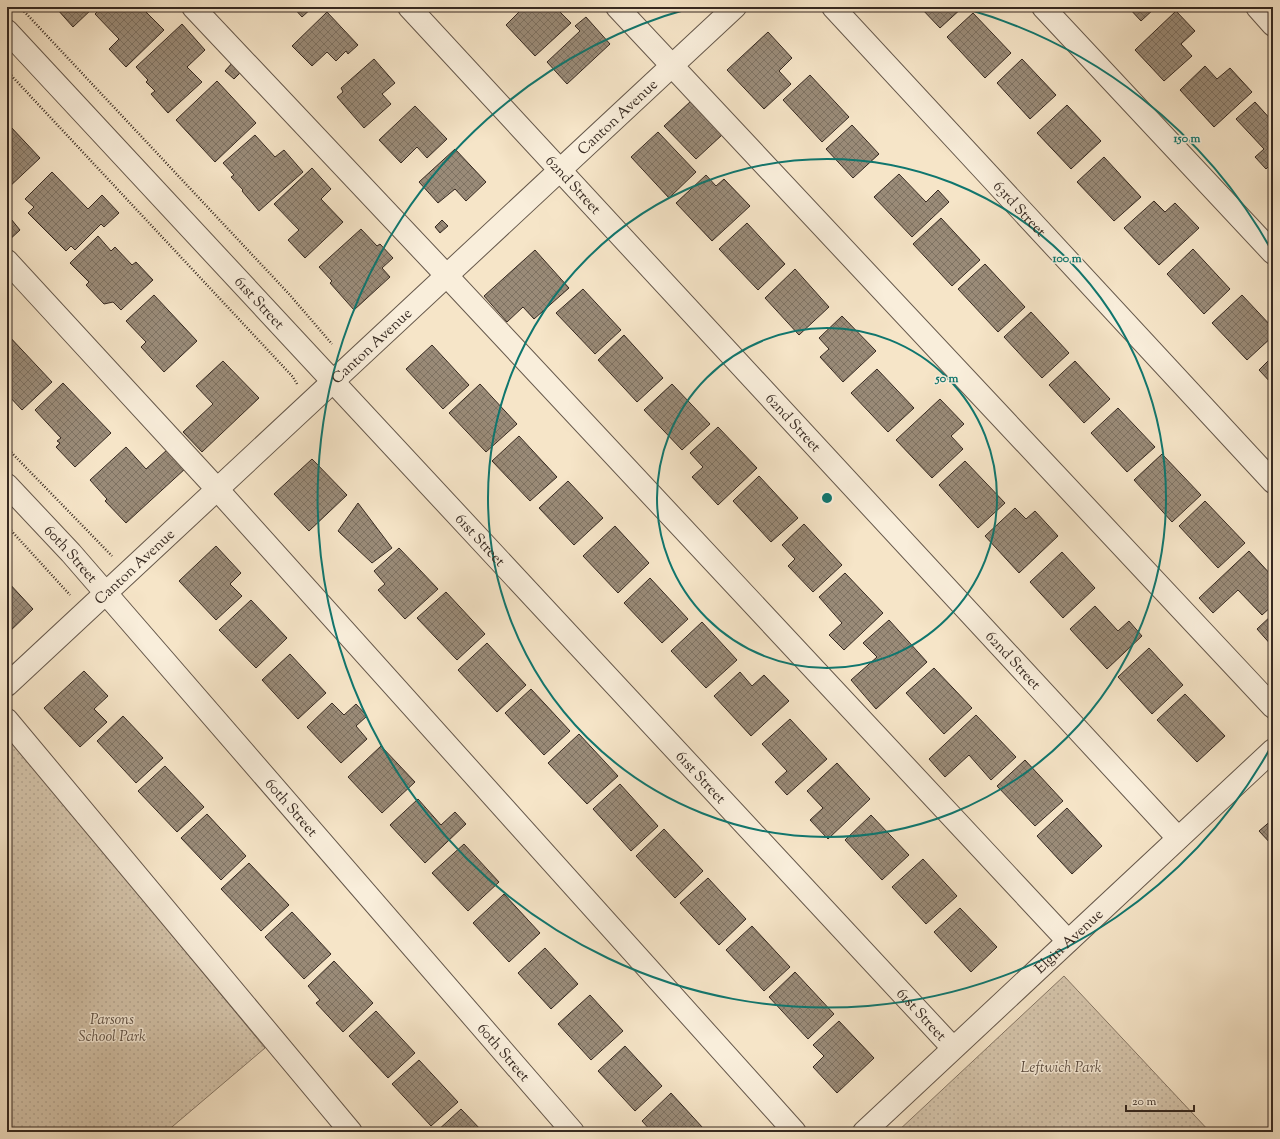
<svg xmlns="http://www.w3.org/2000/svg" width="1280" height="1139" font-family="'Sorts Mill Goudy',serif">
<style>
.park{fill:url(#park-dots);stroke:#867766}
.building{fill:url(#building-cross-hatch);stroke:#362921}
.lines{fill:none;stroke-linecap:round;stroke-linejoin:round}
.minor-casing{stroke:#66584b;stroke-width:24}
.path{stroke:#362921;stroke-width:2.5;stroke-dasharray:1 2;stroke-linecap:butt}
.minor{stroke:#f9eedb;stroke-width:22}
.ring{fill:none;stroke:#0f766e;stroke-width:2}
.labels{text-anchor:middle;stroke-width:3;stroke-linejoin:round;paint-order:stroke}
.street-label{font-size:15px;fill:#362921;stroke:#f9eedb}
.park-label{font-size:15px;font-style:italic;fill:#5e5044;stroke:#f9eedb}
.centre{fill:#0f766e;stroke:#f9eedb;stroke-width:2}
.ring-label{font-size:12px;text-anchor:middle;font-weight:bold;fill:#0f766e;stroke:#f9eedb;stroke-width:3;stroke-linejoin:round;paint-order:stroke}
</style>
<defs>
<pattern id="park-dots" width="8" height="8" patternUnits="userSpaceOnUse"><rect width="8" height="8" fill="#d5c5ac"/><path d="M2 2h.1M6 6h.1" fill="none" stroke="#b7a994" stroke-width="1.8" stroke-linecap="round"/></pattern>
<pattern id="building-cross-hatch" width="8" height="8" patternUnits="userSpaceOnUse"><rect width="8" height="8" fill="#9a8b78"/><path d="M0 0l8 8M0 8l8-8" fill="none" stroke="#7e7262"/></pattern>
</defs>
<rect width="100%" height="100%" fill="#f6e5c8"/>
<filter id="stains"><feTurbulence type="fractalNoise" baseFrequency=".005" numOctaves="4"/><feColorMatrix values="0 0 0 0 .2 0 0 0 0 .09 0 0 0 0 .02 0 0 0 .5 -.17"/></filter>
<radialGradient id="worn" r=".72"><stop offset=".6" stop-color="#630" stop-opacity="0"/><stop offset="1" stop-color="#630" stop-opacity=".3"/></radialGradient>
<g class="park">
<polygon points="7,735 265,1048 166,1132 7,1132"/>
<polygon points="1064,976 1210,1132 897,1132"/>
</g>
<g class="building">
<polygon points="58,7 94,7 73,27 57,9"/>
<polygon points="102,7 141,7 164,30 126,67 109,49 119,39 95,14"/>
<polygon points="293,7 313,7 302,17"/>
<polygon points="524,7 555,7 571,23 535,56 506,25"/>
<polygon points="920,7 963,7 940,28"/>
<polygon points="1128,7 1156,7 1141,21"/>
<polygon points="1176,11 1195,31 1181,44 1192,56 1164,81 1135,50"/>
<polygon points="327,12 358,45 348,54 346,51 336,61 327,52 312,66 292,46"/>
<polygon points="973,13 1011,53 985,78 947,37"/>
<polygon points="586,17 610,44 567,84 547,62 580,31 575,26"/>
<polygon points="182,24 205,50 187,67 202,82 168,113 151,94 155,91 146,82 148,80 136,67"/>
<polygon points="768,32 792,58 779,71 791,84 764,109 727,70"/>
<polygon points="374,59 395,83 382,94 391,104 364,128 337,97 343,92 341,88"/>
<polygon points="1022,59 1056,95 1030,119 997,83"/>
<polygon points="233,62 242,71 234,79 225,71"/>
<polygon points="1205,66 1217,79 1230,68 1252,92 1214,127 1180,90"/>
<polygon points="810,75 849,117 822,142 783,100"/>
<polygon points="217,81 256,123 215,162 176,120"/>
<polygon points="691,101 722,135 696,159 664,126"/>
<polygon points="1255,102 1273,122 1273,162 1266,169 1255,157 1264,149 1236,119"/>
<polygon points="1067,105 1101,141 1071,169 1037,133"/>
<polygon points="415,106 447,139 427,158 417,147 401,163 379,140"/>
<polygon points="852,125 879,154 853,178 826,149"/>
<polygon points="10,126 40,158 7,189 7,129"/>
<polygon points="658,132 696,172 669,198 631,157"/>
<polygon points="255,135 275,157 284,150 303,172 259,211 242,191 243,190 231,177 234,175 223,163"/>
<polygon points="455,149 486,182 466,201 455,189 438,203 419,182"/>
<polygon points="1104,157 1141,197 1114,221 1077,182"/>
<polygon points="312,168 331,189 321,199 343,222 305,258 288,240 299,230 274,204"/>
<polygon points="52,172 88,209 102,195 119,213 104,227 101,224 75,250 71,246 66,251 28,213 34,207 25,199"/>
<polygon points="899,174 926,202 938,190 949,202 912,237 874,197"/>
<polygon points="706,175 716,186 724,179 750,206 712,241 676,203"/>
<polygon points="1154,201 1165,212 1175,203 1199,228 1159,265 1124,228"/>
<polygon points="941,218 980,260 952,286 913,244"/>
<polygon points="11,219 20,230 7,242 7,222"/>
<polygon points="442,220 448,226 440,233 435,227"/>
<polygon points="747,223 785,264 758,290 719,249"/>
<polygon points="361,229 377,246 380,244 393,258 382,268 390,277 354,310 330,283 332,281 319,267"/>
<polygon points="98,236 111,251 115,247 132,265 136,262 153,280 121,310 113,302 104,304 86,285 89,282 70,263"/>
<polygon points="1193,249 1230,289 1204,314 1167,274"/>
<polygon points="535,250 569,288 534,319 523,307 507,322 484,296"/>
<polygon points="985,264 1025,307 998,332 958,289"/>
<polygon points="795,269 829,307 799,335 765,298"/>
<polygon points="583,289 621,330 595,354 556,313"/>
<polygon points="154,295 197,341 164,372 141,347 146,342 126,321"/>
<polygon points="1242,295 1273,328 1273,336 1247,360 1212,323"/>
<polygon points="1031,312 1069,353 1042,378 1004,337"/>
<polygon points="842,316 876,351 843,382 820,357 829,349 819,338"/>
<polygon points="7,334 52,382 22,410 7,394"/>
<polygon points="624,335 663,378 637,402 598,360"/>
<polygon points="432,345 469,385 443,409 406,369"/>
<polygon points="1273,356 1273,385 1259,370"/>
<polygon points="223,361 259,398 202,452 183,432 213,404 196,386"/>
<polygon points="1075,361 1110,399 1084,423 1049,385"/>
<polygon points="877,369 914,408 888,432 851,393"/>
<polygon points="63,383 111,433 75,467 56,447 60,443 57,441 61,438 35,410"/>
<polygon points="480,384 517,424 486,452 449,413"/>
<polygon points="672,384 710,424 682,450 644,410"/>
<polygon points="940,399 964,424 951,436 963,449 932,478 896,440"/>
<polygon points="1118,408 1155,447 1127,472 1091,433"/>
<polygon points="718,427 757,468 718,505 692,477 703,467 690,453"/>
<polygon points="519,436 557,477 530,501 492,461"/>
<polygon points="126,447 146,469 168,449 186,468 126,523 105,501 107,499 90,480"/>
<polygon points="1162,454 1201,495 1172,522 1134,480"/>
<polygon points="312,459 347,495 309,531 274,494"/>
<polygon points="965,461 1005,503 978,528 939,485"/>
<polygon points="759,476 798,518 771,542 733,501"/>
<polygon points="568,481 603,518 574,545 539,508"/>
<polygon points="1205,501 1245,543 1218,568 1179,526"/>
<polygon points="358,503 392,548 372,563 338,531"/>
<polygon points="1015,508 1026,519 1035,511 1058,536 1019,573 985,536"/>
<polygon points="804,524 842,565 813,592 788,566 795,559 782,545"/>
<polygon points="615,526 649,563 618,593 583,556"/>
<polygon points="216,546 241,573 230,584 242,596 216,620 179,581"/>
<polygon points="399,548 438,589 405,619 378,590 385,584 374,571"/>
<polygon points="1249,551 1273,577 1273,605 1262,615 1238,590 1213,613 1199,598"/>
<polygon points="1062,552 1095,588 1063,618 1030,582"/>
<polygon points="845,573 883,613 844,650 829,635 842,623 819,597"/>
<polygon points="650,578 688,619 662,643 624,603"/>
<polygon points="7,581 33,609 7,634"/>
<polygon points="446,592 485,634 457,660 417,618"/>
<polygon points="251,600 287,638 256,668 219,630"/>
<polygon points="1095,606 1118,631 1129,621 1142,636 1107,669 1070,629"/>
<polygon points="1273,614 1273,647 1257,629"/>
<polygon points="889,620 927,662 876,709 851,680 877,657 863,643"/>
<polygon points="702,622 737,660 706,688 671,651"/>
<polygon points="487,643 526,685 497,712 458,670"/>
<polygon points="1149,648 1183,685 1152,714 1118,677"/>
<polygon points="290,654 326,693 298,719 262,680"/>
<polygon points="934,668 972,708 944,734 906,693"/>
<polygon points="84,671 108,696 94,709 107,722 80,747 44,708"/>
<polygon points="740,672 752,686 764,675 789,701 751,736 714,696"/>
<polygon points="531,689 570,731 544,755 505,713"/>
<polygon points="1185,694 1225,736 1197,762 1157,720"/>
<polygon points="332,703 344,715 356,704 367,716 356,726 367,739 341,763 307,727"/>
<polygon points="976,715 1016,757 991,780 969,755 945,777 929,759"/>
<polygon points="123,716 163,758 136,783 97,741"/>
<polygon points="790,719 827,759 787,795 775,782 787,771 762,744"/>
<polygon points="579,734 618,776 587,804 548,763"/>
<polygon points="381,746 415,782 382,813 348,777"/>
<polygon points="1025,760 1063,801 1035,826 997,786"/>
<polygon points="837,763 870,799 828,839 810,820 823,808 807,791"/>
<polygon points="165,766 204,807 177,832 138,791"/>
<polygon points="620,784 658,826 631,851 593,809"/>
<polygon points="418,799 441,825 455,812 466,824 425,863 390,825"/>
<polygon points="1067,808 1102,846 1072,874 1037,836"/>
<polygon points="207,814 246,856 221,880 181,838"/>
<polygon points="871,815 909,855 882,880 845,840"/>
<polygon points="1273,819 1273,846 1259,831"/>
<polygon points="664,829 703,871 675,898 636,856"/>
<polygon points="464,844 499,882 468,911 432,873"/>
<polygon points="923,859 957,896 926,924 892,887"/>
<polygon points="249,863 289,905 261,931 221,889"/>
<polygon points="708,878 746,919 719,945 680,903"/>
<polygon points="504,894 540,933 509,962 473,923"/>
<polygon points="960,908 997,947 971,972 934,932"/>
<polygon points="292,912 331,954 304,979 265,937"/>
<polygon points="752,926 790,967 764,991 726,950"/>
<polygon points="545,948 578,984 551,1009 518,973"/>
<polygon points="334,961 373,1003 343,1032 316,1003 320,1000 308,986"/>
<polygon points="795,972 834,1014 808,1039 769,997"/>
<polygon points="590,995 623,1031 591,1060 558,1024"/>
<polygon points="376,1011 415,1053 388,1078 349,1036"/>
<polygon points="839,1021 874,1058 837,1093 813,1067 824,1056 813,1045"/>
<polygon points="625,1046 662,1086 635,1111 598,1071"/>
<polygon points="419,1060 458,1102 431,1126 392,1084"/>
<polygon points="671,1093 703,1128 699,1132 652,1132 642,1121"/>
<polygon points="461,1109 483,1132 436,1132"/>
</g>
<g class="lines">
<defs>
<g id="minor">
<polyline points="193,7 447,276 1068,941"/>
<path id="s1" d="M409 7 1178 838"/>
<polyline points="617,7 1273,707"/>
<path id="s2" d="M833 7 1273 482"/>
<polyline points="1043,7 1273,253"/>
<polyline points="1257,7 1273,25"/>
<path id="s3" d="M7 31 953 1048"/>
<polyline points="7,261 217,489 795,1132"/>
<path id="s4" d="M7 485 71 553 573 1132"/>
<path id="s5" d="M7 685 735 7"/>
<polyline points="7,720 351,1132"/>
<path id="s6" d="M864 1132 1273 750"/>
</g>
</defs>
<use href="#minor" class="minor-casing"/>
<g class="path">
<polyline points="20,7 289,294 332,344"/>
<polyline points="7,71 293,377 297,384"/>
<polyline points="7,448 112,556"/>
<polyline points="7,526 70,595"/>
</g>
<use href="#minor" class="minor"/>
</g>
<g class="ring">
<circle cx="827" cy="498" r="170"/>
<circle cx="827" cy="498" r="339"/>
<path d="M1272 745A509 509 0 1 1 691 8M963 8A509 509 0 0 1 1272 251"/>
</g>
<g class="labels">
<g class="street-label">
<text dy="5" stroke="none"><textPath href="#s5" startOffset="834">Canton Avenue</textPath></text>
<text dy="5" stroke="none"><textPath href="#s1" startOffset="242">62nd Street</textPath></text>
<text dy="5" stroke="none"><textPath href="#s2" startOffset="275">63rd Street</textPath></text>
<text dy="5" stroke="none"><textPath href="#s3" startOffset="371">61st Street</textPath></text>
<text dy="5" stroke="none"><textPath href="#s5" startOffset="498">Canton Avenue</textPath></text>
<text dy="5" stroke="none"><textPath href="#s1" startOffset="566">62nd Street</textPath></text>
<text dy="5" stroke="none"><textPath href="#s3" startOffset="695">61st Street</textPath></text>
<text dy="5" stroke="none"><textPath href="#s4" startOffset="94">60th Street</textPath></text>
<text dy="5" stroke="none"><textPath href="#s5" startOffset="174">Canton Avenue</textPath></text>
<text dy="5" stroke="none"><textPath href="#s1" startOffset="890">62nd Street</textPath></text>
<text dy="5" stroke="none"><textPath href="#s3" startOffset="1019">61st Street</textPath></text>
<text dy="5" stroke="none"><textPath href="#s4" startOffset="430">60th Street</textPath></text>
<text dy="5" stroke="none"><textPath href="#s6" startOffset="280">Elgin Avenue</textPath></text>
<text dy="5" stroke="none"><textPath href="#s3" startOffset="1343">61st Street</textPath></text>
<text dy="5" stroke="none"><textPath href="#s4" startOffset="754">60th Street</textPath></text>
</g>
<g class="park-label">
<text x="112" y="1024">Parsons<tspan x="112" dy="17">School Park</tspan></text>
<text x="1061" y="1072">Leftwich Park</text>
</g>
</g>
<circle cx="827" cy="498" r="6" class="centre"/>
<g class="ring-label">
<text x="1187" y="142">150 m</text>
<text x="1067" y="262">100 m</text>
<text x="947" y="382">50 m</text>
</g>
<rect width="1280" height="1139" fill="none" stroke="#f6e5c8" stroke-width="24"/>
<rect x="8" y="8" width="1264" height="1123" fill="none" stroke="#362921" stroke-width="2"/>
<rect x="12" y="12" width="1256" height="1115" fill="none" stroke="#362921"/>
<path d="M1126 1105v6h68v-6" fill="none" stroke="#362921" stroke-width="2"/>
<text x="1132" y="1105" font-size="12" fill="#362921" stroke="#f9eedb" stroke-width="3" paint-order="stroke">20 m</text>
<rect width="100%" height="100%" filter="url(#stains)"/>
<rect width="100%" height="100%" fill="url(#worn)"/>
</svg>
